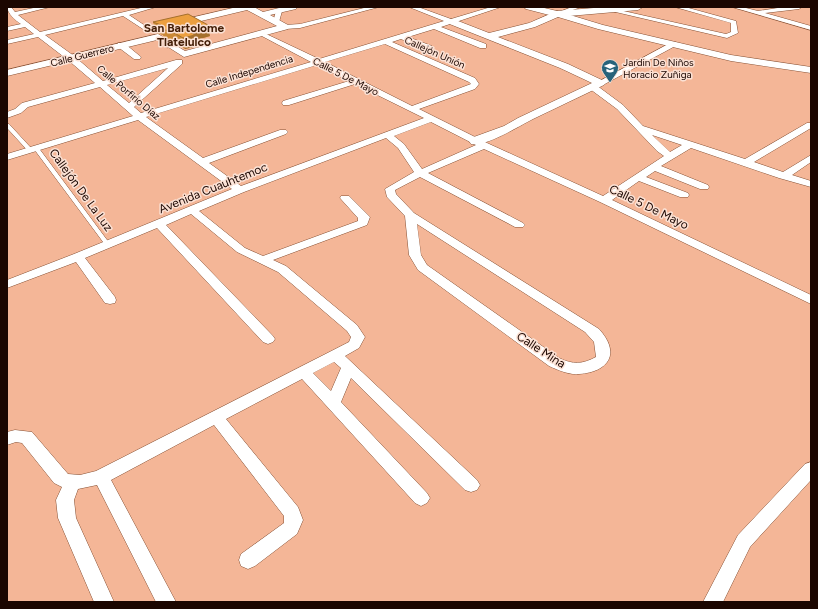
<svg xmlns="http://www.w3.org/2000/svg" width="818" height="609" font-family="Figtree,sans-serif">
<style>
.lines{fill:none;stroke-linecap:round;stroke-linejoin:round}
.tertiary-tunnel{stroke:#d39c80;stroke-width:9;stroke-dasharray:9 4.5;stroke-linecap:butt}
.service-casing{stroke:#865033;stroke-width:1}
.minor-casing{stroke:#865033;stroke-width:1}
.tertiary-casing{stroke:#865033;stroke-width:1}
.secondary-casing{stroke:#865033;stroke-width:1}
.service{fill:#fff;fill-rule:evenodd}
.minor{fill:#fff;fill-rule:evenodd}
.tertiary{fill:#fff;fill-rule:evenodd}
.secondary{fill:#fff;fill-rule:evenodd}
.wall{fill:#cb8936}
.shaded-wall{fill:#a56f2c}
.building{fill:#ec9f3f;stroke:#a56f2c}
.labels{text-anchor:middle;stroke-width:3;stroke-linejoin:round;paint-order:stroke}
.far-street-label{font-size:10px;fill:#1b0600;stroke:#fbe1d4}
.far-poi-label{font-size:10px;fill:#1b0600;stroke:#fbe1d4;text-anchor:start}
.far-quarter-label{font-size:12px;font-weight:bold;fill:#431e07;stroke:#fbe1d4}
.street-label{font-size:12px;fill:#1b0600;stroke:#fbe1d4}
</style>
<rect width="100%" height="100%" fill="#f4b697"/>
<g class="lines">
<polyline class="tertiary-tunnel" points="164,41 170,45"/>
<defs>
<g id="service">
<polygon points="7,124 9,124 32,149 32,151 28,151 7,128"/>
<polygon points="36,146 38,147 110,244 111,245 110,246 106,246 34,149 34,147"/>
</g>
<g id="minor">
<path d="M7 7H11L15 12 38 7H50L18 15 40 32 145 7H156L129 15 150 29V31H146L123 16 45 35 74 56 103 81 176 60H182V64L134 107 141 113 311 62 258 34V32H262L319 59 444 21 409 7H418L451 19 491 7H501L441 27 486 44V48H480L434 29 408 37 432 46V50H426L401 39 392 42 475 78 479 84 475 89 419 109 487 143 603 196 664 156 657 151 617 109 590 89V85H596L623 105 643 126 745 159 807 123H811V128L754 162 783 172 811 155V162L792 175 811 181V187L779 178 691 148 661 166 708 185 709 187 708 189H700L655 171 646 177 688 193 689 195 688 197H680L639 181 612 200 811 295V304L600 202 484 149 428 173 523 223 525 225 523 227H515L420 177 395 190 396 194 414 213 599 329C621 353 609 372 579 374 569 375 558 370 549 366L418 270 409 255 405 216 387 197 385 189 414 172 398 148 386 138 244 192 199 211 245 248 263 256 358 221V218L340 198 341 196H349L370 217 367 225 273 260 286 266 357 325 365 337 359 348 345 356 477 480 480 485 477 490 471 492 465 490 351 378 341 402 427 493 430 498 427 503 421 506 415 503 302 379 226 419 298 507 303 520 297 534 255 566 248 569 241 566 239 560 241 554 284 523V516L214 425 111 480 176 602H156L97 485 78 489 74 500 76 518 114 602H94L58 518 56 500 62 487 54 483 22 443 16 442 7 445V432L15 430 32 432 68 474 80 475 96 471 349 342 351 337 347 331 278 272 237 252 191 214 166 225 273 336 275 339 273 342 268 344 263 342 157 228 85 258 115 297 116 300 115 303 110 304 105 303 76 262 7 288V280L74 254 232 189 138 120 7 160V154L133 116 100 87 28 107 21 113 7 118V112L15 109 22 103 95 83 68 60 38 37 7 44V40L34 34 25 27 7 31V27L21 24C15 20 8 14 7 7ZM385 44 469 82 471 84 412 106 325 62ZM317 65 349 81 283 101 282 103 283 105H289L355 84 424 118 241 186 209 163 286 134 288 132 286 130H280L203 158 146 117ZM168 68 129 103 107 85ZM431 122 476 145 422 169 404 144 394 136ZM652 135 682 145 670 152ZM417 224 585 332 594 342 596 357C583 364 573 365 559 358L427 265 421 255ZM334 362 341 368 331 391 313 373Z"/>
<polygon points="368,7 379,7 300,28 285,29 282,27 285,25 300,24"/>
<polygon points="572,7 581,7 559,15 554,14"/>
<polygon points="675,7 685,7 736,21 738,33 727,38 607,10 610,8 726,34 731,32 731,23"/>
<polygon points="732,7 742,7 758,11 784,7 802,7 799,9 765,13 811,26 811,30"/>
<polygon points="279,9 282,11 279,22 274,23 273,22 276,11"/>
<polygon points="672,42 675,42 679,44 603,85 600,85 596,83"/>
<polygon points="118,43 124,43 141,57 140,59 134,59 118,47"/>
<polygon points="811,462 811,480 750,547 723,602 703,602 738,535 805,464"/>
</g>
<g id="tertiary">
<polygon points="237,7 254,7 263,12 283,7 297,7 296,9 270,15 288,25 289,27 288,29 184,57 165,45 170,42 185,51 277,26 247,10 176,27 172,24 173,22"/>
<path d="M557 11 603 25 731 55 811 67V73L731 61 598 29 558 17 535 27 498 37 568 64 604 81 605 83 604 85C580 96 557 108 533 119 519 126 486 147 471 144L469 141 471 138 504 126 518 118 592 83 560 68 447 23 446 21 447 19H453L489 33 529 23Z"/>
<polygon points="158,34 163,37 161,39 7,76 7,70"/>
</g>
<polygon id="secondary" points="524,7 540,7 557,11 606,7 643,7 638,10 557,17 526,9"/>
</defs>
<use href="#service" class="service-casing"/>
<use href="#minor" class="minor-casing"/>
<use href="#tertiary" class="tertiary-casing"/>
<use href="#secondary" class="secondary-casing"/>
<use href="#service" class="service"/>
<use href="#minor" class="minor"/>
<use href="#tertiary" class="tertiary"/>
<use href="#secondary" class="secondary"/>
</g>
<polygon class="wall" points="153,22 210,36 196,40 197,46 185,49 174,42 168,42 164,38 163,35 156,33"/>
<polygon class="shaded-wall" points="208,25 210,36 196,40 197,46 185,49 183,38 187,30"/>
<polygon class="building" points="188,14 208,25 187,30 195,35 183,38 171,31 165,30 161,27 161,25 153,22"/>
<defs>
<symbol id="school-pin" viewBox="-11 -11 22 30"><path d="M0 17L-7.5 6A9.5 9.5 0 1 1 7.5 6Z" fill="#27637b" stroke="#fbe1d4"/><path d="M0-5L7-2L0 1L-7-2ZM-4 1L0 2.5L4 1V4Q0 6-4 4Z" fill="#fff"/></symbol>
</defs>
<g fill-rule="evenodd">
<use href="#school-pin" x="600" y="58" width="20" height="27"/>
</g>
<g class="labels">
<g class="far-street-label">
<text transform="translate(435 52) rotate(24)" y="4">Callejón Unión</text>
<text transform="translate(82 55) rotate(-14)" y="4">Calle Guerrero</text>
<text transform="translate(249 71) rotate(-17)" y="4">Calle Independencia</text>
<text transform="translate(346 76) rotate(27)" y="4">Calle 5 De Mayo</text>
<text transform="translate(129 92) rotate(40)" y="4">Calle Porfirio Díaz</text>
</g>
<g class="far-poi-label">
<text x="623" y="66">Jardin De Niños<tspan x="623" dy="12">Horacio Zuñiga</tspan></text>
</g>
<g class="far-quarter-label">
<text x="184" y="32">San Bartolome<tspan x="184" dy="14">Tlatelulco</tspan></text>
</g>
<g class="street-label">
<text transform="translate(213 188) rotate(-22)" y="4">Avenida Cuauhtemoc</text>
<text transform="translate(81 190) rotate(54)" y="4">Callejón De La Luz</text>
<text transform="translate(649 207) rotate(26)" y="4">Calle 5 De Mayo</text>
<text transform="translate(541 350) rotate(33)" y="4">Calle Mina</text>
</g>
</g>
<rect width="818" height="609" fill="none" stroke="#1b0600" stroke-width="16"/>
</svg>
